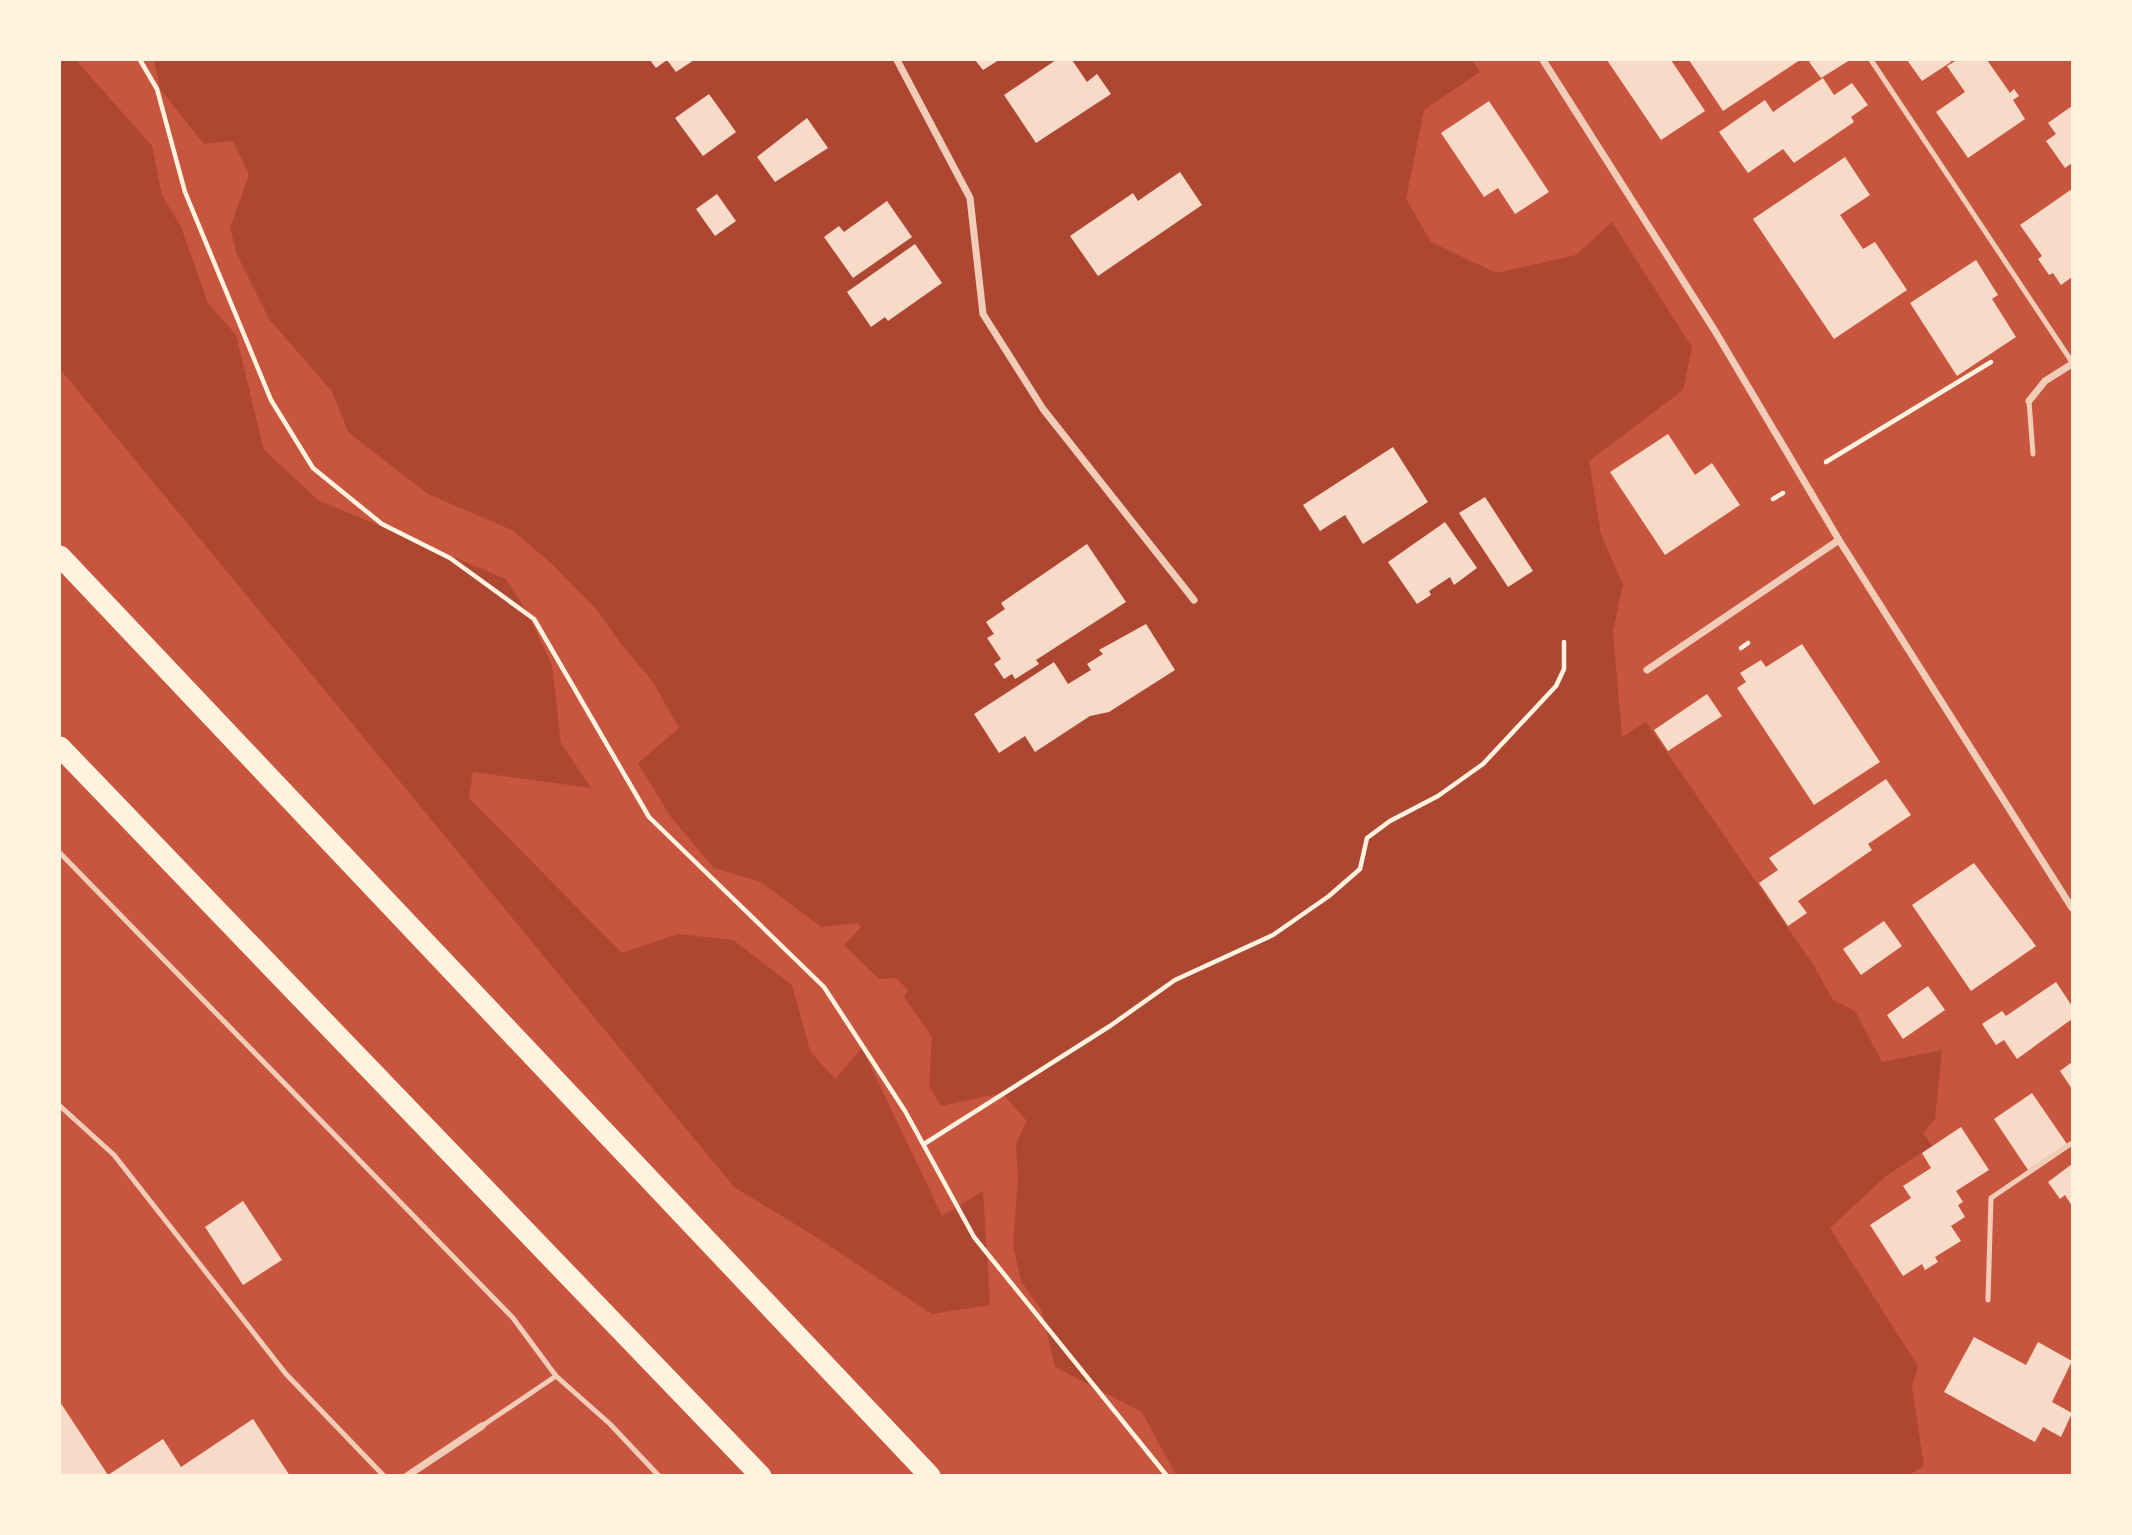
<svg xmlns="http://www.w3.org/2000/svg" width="2132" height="1535" font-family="Manrope,sans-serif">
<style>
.green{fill:#ae4732}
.building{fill:#f7dbc8}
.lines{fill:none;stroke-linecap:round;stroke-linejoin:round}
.path{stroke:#fff3e0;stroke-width:4.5}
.service{stroke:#f1ccb7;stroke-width:5}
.minor{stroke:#f1ccb7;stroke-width:7}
.motorway{stroke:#fff3e0;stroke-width:21}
</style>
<rect width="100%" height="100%" fill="#c8553d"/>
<g class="green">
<polygon points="60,60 76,60 152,146 162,195 181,227 208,303 236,335 264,450 318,500 506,579 527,612 552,665 561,743 591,788 473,772 469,798 622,953 678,934 733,940 792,985 810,1051 835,1079 862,1048 942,1216 983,1191 990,1305 932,1314 821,1240 734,1187 60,369"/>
<polygon points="154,60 1472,60 1480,72 1424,110 1406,199 1431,242 1496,273 1576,255 1612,222 1692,347 1683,390 1589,461 1601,534 1623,585 1613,631 1622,737 1646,722 1814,966 1833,1000 1855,1011 1882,1062 1942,1050 1935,1119 1923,1133 1932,1146 1886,1176 1830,1228 1918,1366 1912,1387 1924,1466 1907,1476 1176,1475 1142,1412 1055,1367 1042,1311 1021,1281 1013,1245 1018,1178 1016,1143 1027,1121 1002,1093 941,1106 929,1086 932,1037 904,997 908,990 896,978 879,979 844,945 861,927 858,923 821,927 761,882 714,868 670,816 638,763 679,728 653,682 621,644 597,610 553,565 512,530 428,494 349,433 331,390 269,319 237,255 230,228 249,175 233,141 204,144 160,89"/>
</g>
<g class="building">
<polygon points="650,60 694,60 676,72 667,60 656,68"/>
<polygon points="975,60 999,60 983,70"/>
<polygon points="1056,60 1072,60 1087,82 1097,74 1111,94 1036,143 1004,95"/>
<polygon points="1607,60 1671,60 1705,111 1661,140"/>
<polygon points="1689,60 1800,60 1723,111"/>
<polygon points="1812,60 1850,60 1821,78 1809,62"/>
<polygon points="1907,60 1949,60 1951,62 1922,81"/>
<polygon points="1957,60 1987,60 2010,93 2014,89 2019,96 2013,100 2025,119 1968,158 1936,112 1965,92 1947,66"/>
<polygon points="1823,78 1834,95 1852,83 1868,105 1851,117 1854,122 1794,163 1783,149 1748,173 1719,132 1765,100 1773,112"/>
<polygon points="709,94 736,132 703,156 675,118"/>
<polygon points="1489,101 1549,192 1515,214 1498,188 1484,197 1441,133"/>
<polygon points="2072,106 2072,163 2065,168 2046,141 2056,134 2048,123"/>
<polygon points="807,118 828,148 775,182 757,157"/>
<polygon points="1845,157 1870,195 1840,215 1863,249 1875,242 1907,290 1834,339 1753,219"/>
<polygon points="1180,172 1202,205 1098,276 1070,236 1133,193 1138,201"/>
<polygon points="2072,189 2072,277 2061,285 2053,273 2049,275 2038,259 2042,256 2020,225"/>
<polygon points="717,194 736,221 715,236 696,209"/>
<polygon points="887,201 912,237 853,278 824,237 839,226 844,232"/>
<polygon points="915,244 942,283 888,321 885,317 871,327 847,292"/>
<polygon points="1976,260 1998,295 1992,299 2016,337 1957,376 1910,303"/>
<polygon points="1668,434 1695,475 1712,463 1740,505 1665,555 1610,472"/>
<polygon points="1393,447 1428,502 1363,544 1345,515 1320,531 1303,505"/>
<polygon points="1485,497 1533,571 1508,587 1459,513"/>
<polygon points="1445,522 1477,568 1454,585 1450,577 1429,591 1431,595 1417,604 1388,562"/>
<polygon points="1087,544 1126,602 1036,660 1039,664 1015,679 1012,674 1004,679 994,664 1001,659 987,638 994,634 986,622 1005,609 1001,603"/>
<polygon points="1146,624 1175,670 1109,712 1090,716 1035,752 1025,736 999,753 974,714 1054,662 1068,684 1091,670 1087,664 1103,654 1099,650"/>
<polygon points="1802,644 1880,762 1814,805 1737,688 1746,682 1740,673 1761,660 1766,667"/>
<polygon points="1707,694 1722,716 1668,751 1654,730"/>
<polygon points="1886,779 1911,815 1868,844 1872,850 1798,901 1807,913 1788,926 1759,883 1778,870 1769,858"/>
<polygon points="1974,863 2036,946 1971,991 1912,905"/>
<polygon points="1884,921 1902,946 1861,975 1843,949"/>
<polygon points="2056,982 2072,1006 2072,1019 2017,1059 2004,1040 1996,1045 1982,1024 2002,1011 2006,1016"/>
<polygon points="1928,986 1945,1010 1903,1039 1887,1015"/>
<polygon points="2072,1062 2072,1089 2060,1071"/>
<polygon points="2032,1093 2067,1144 2028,1170 1994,1119"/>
<polygon points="1961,1127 1989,1170 1956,1191 1963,1202 1958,1205 1965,1217 1951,1226 1961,1241 1935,1257 1938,1262 1925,1270 1922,1264 1903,1276 1870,1225 1911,1198 1903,1186 1931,1168 1922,1153"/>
<polygon points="2072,1164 2072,1206 2065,1195 2060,1199 2048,1182"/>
<polygon points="243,1201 282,1260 243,1285 205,1227"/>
<polygon points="1974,1337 2026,1365 2038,1342 2072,1361 2052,1402 2072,1413 2061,1437 2043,1427 2035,1442 1944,1392"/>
<polygon points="60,1402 108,1475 163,1439 181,1467 253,1419 290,1476 60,1476"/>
</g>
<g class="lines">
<g class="path">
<polyline points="140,60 157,89 185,192 271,400 313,468 382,524 450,558 534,619 649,817 824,987 905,1111 974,1237 1167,1476"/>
<polyline points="1826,462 1991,362"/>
<polyline points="1773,499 1783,493"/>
<polyline points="1741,648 1748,643"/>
<polyline points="924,1144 1110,1026 1175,980 1273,935 1329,896 1360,869 1367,838 1390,821 1438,796 1483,764 1556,686 1564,669 1564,642"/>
</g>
<g class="service">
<polyline points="1871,60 2072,362"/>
<polyline points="2029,401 2033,454"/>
<polyline points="60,853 513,1318 556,1376 610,1424 659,1476"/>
<polyline points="60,1106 114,1155 286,1374 384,1476"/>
<polyline points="1988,1300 1991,1198 2072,1143"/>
<polyline points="482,1426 556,1376"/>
</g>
<g class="minor">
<polyline points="897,60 970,198 983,314 1043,409 1194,600"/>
<polyline points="1543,60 1715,331 1839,540 2072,908"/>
<polyline points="2029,401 2045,381 2072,364"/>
<polyline points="1647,670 1839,540"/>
<polyline points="407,1476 482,1426"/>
</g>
<g class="motorway">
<polyline points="60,556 930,1476"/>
<polyline points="60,747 761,1476"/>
</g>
</g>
<rect width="2132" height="1535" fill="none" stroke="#fff3e0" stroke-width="122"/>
</svg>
